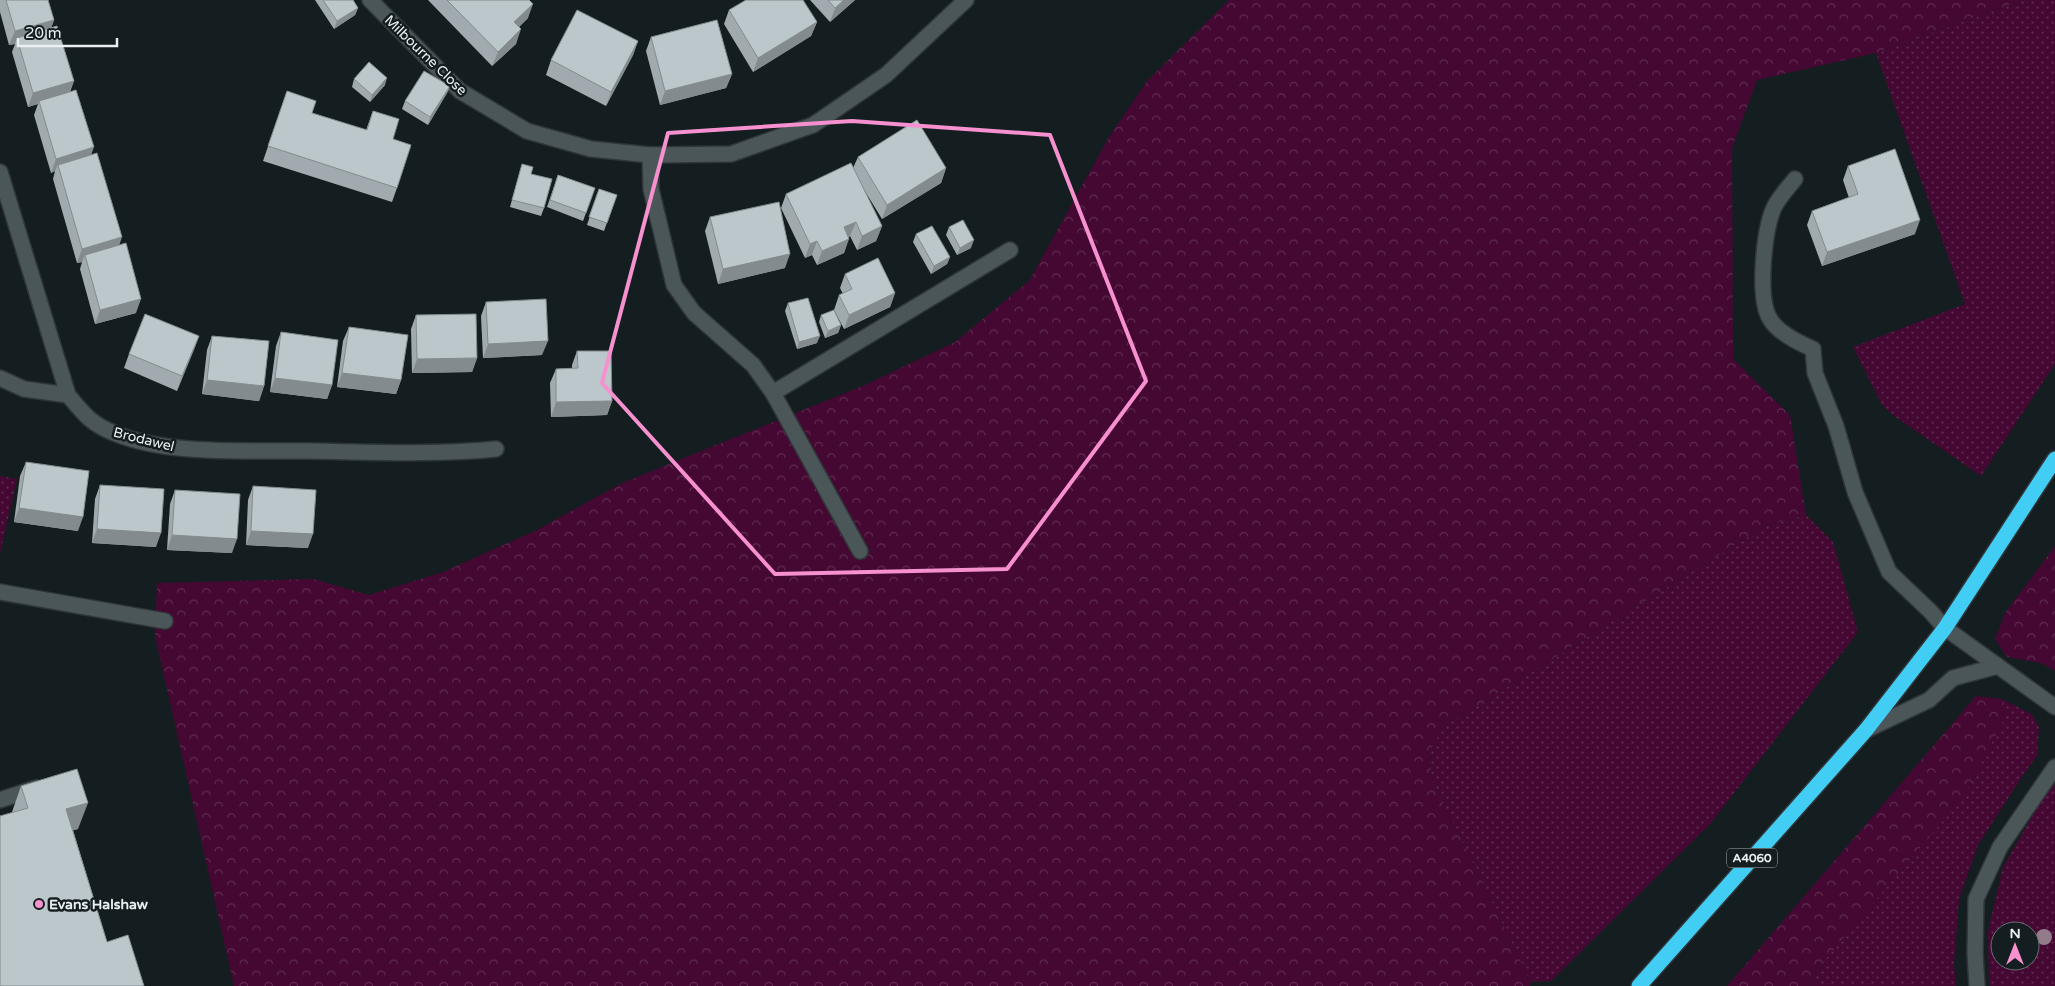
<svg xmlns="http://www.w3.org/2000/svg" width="2055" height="986" font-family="'Varela Round',sans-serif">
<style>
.grass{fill:url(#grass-dots);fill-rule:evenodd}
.forest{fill:url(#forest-crowns)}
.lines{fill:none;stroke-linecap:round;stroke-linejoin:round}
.lane-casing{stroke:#303638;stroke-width:18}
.street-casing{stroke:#303638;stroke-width:18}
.highway-casing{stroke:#303638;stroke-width:18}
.lane{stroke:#4b5659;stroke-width:15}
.street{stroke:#4b5659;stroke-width:15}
.highway{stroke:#42cef4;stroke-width:15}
.tree{fill:#927c8c}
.wall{fill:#a1abaf}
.shaded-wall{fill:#838b8e}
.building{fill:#bbc7cb;stroke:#838b8e}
.marked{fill:none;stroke:#f690cf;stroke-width:4;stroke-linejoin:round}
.poi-dot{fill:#f690cf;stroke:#141d20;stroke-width:2}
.labels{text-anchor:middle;stroke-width:5;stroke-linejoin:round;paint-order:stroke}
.shield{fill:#141d20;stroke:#aab1b3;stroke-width:1}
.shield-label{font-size:12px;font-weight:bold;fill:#eaf0f2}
.street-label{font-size:14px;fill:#eaf0f2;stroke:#141d20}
.poi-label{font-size:14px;font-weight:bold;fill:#eaf0f2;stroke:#141d20;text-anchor:start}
</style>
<defs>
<pattern id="grass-dots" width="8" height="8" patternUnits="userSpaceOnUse" patternTransform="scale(1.25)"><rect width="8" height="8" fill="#440832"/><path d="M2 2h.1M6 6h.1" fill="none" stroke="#5f2c50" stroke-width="1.8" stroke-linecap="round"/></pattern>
<pattern id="forest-crowns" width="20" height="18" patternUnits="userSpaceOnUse" patternTransform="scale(1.25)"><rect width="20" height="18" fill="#440832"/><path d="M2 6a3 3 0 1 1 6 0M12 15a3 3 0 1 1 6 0" fill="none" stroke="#5f2c50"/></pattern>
</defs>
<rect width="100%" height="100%" fill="#141d20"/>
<g class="grass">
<polygon points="2023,0 2055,0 2055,364 1981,476 1894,416 1882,405 1853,347 1965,304 1876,53"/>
<polygon points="0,476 17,479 0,553"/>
<polygon points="1806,515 1833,542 1858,632 1710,824 1551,981 1531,982 1431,778 1430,751 1443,727 1765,526"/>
<polygon points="2002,699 2031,714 2039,726 2037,756 2023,775 1978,845 1959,899 1954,964 1956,986 1812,986 1823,962 2008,712"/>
<path d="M2055 785V986H1989L1988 931 2003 867 2044 796ZM2000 931H2030V961H2000Z"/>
</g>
<g class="forest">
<polygon points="1229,0 2023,0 1876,53 1757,80 1732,148 1733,359 1790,415 1806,515 1765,526 1443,727 1430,751 1431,778 1531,982 1530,986 234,986 155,636 157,583 313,579 369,595 443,572 537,530 622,483 865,385 955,342 1029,281 1109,137 1147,81"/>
<polygon points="2055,546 2055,671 2041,663 2007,657 1995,639 2005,613"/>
<polygon points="1976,696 2002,699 2008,712 1964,796 1823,962 1812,986 1727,986"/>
</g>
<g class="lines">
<defs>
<g id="lane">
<polyline points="650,155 651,189 674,285 694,313 753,365 773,393 860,551"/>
<path d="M1795 179C1788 188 1777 199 1773 210 1764 232 1757 298 1770 319 1778 333 1799 343 1813 349L1815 373 1836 426 1855 492 1889 572 1930 611 1945 628"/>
<polyline points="0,378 24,389 68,395"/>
<polyline points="773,393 1010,250"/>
<polyline points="0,592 165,621"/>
<polyline points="0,800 36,788"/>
<polyline points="1977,986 1975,953 1976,899 2000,847 2055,767"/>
</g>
<g id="street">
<polyline points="370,0 460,91 527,131 591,149 650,155 731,154 813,125 886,75 966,0"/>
<path d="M0 172 68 395C83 413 91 424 114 433 169 456 250 450 310 451 372 452 434 455 496 449"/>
<polyline points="1945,628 2055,707"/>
<polyline points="1866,730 1929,700 1953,678 1998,666"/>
</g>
<polyline id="highway" points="1639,986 1866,730 1945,628 2055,459"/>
</defs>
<use href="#lane" class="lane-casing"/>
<use href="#street" class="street-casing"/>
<use href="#highway" class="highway-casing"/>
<use href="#lane" class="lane"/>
<use href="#street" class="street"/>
<use href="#highway" class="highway"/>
</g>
<circle class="tree" cx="2044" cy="937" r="8"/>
<g class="wall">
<polygon points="0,0 48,0 54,20 51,28 74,81 70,92 91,155 119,245 136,313 95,324 80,269 82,262 77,263 53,179 55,171 51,173 34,115 38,104 28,107 12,52 15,44 9,45 0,12"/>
<polygon points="315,0 353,0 358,8 355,15 334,29"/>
<polygon points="428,0 529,0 528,18 519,27 516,44 492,66"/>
<polygon points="810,0 855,0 830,22"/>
<polygon points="729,10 817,22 811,36 753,72 724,24"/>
<polygon points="651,37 732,74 726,88 660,105 646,51"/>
<polygon points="638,41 633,55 606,106 546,75 551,60"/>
<polygon points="354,79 385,85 370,102 352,87"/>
<polygon points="450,86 447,93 428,125 402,109 405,101"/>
<polygon points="287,91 312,113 366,130 373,111 397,188 392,202 263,161"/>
<polygon points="858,157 946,168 941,183 882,219 863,188 882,226 876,241 857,250 850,236 849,237 844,253 817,265 812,255 805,258 781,208 786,194 853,168"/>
<polygon points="522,164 544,208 541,216 510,207"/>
<polygon points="1848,166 1915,234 1822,266 1807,225 1812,211 1849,198 1843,180"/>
<polygon points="558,175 595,188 583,221 547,207"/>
<polygon points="599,189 617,195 604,231 587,225"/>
<polygon points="710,217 785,268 718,284 705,231"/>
<polygon points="949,227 971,248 957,255 946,235"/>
<polygon points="916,234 950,257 947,264 931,274 913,242"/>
<polygon points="845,274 895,293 890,307 844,329 834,310 839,295 843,294 840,288"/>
<polygon points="486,302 542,355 483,358 481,316"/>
<polygon points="788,303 817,343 797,349 785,311"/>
<polygon points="416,315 477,358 472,372 412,373 411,329"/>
<polygon points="821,315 841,325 838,333 825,338 819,322"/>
<polygon points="349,327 401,380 396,394 337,387 343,341"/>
<polygon points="281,332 332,385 327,399 270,392 276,346"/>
<polygon points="199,336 177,391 124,368 129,354"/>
<polygon points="212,336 264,386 259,401 202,394 207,350"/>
<polygon points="577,351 612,401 607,415 551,417 550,383 556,369 572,368 572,365"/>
<polygon points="26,462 78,531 14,522 20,476"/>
<polygon points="100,485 156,547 92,543 95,499"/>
<polygon points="253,486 308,548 246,545 248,500"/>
<polygon points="175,490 232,553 167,550 170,504"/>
<polygon points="21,786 78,829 73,830 107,942 0,986 12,812"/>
</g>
<g class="shaded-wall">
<polygon points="844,0 855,0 830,22 835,8"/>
<polygon points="533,4 528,18 509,36 514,22"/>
<polygon points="358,8 355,15 334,29 337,21"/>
<polygon points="54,20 49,34 17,38 15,44 9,45 15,31"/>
<polygon points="817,22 811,36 753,72 758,58"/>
<polygon points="521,29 516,44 492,66 498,52"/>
<polygon points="638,41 633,55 606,106 611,92"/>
<polygon points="732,74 726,88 660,105 665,91"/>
<polygon points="387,78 385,85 370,102 372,95"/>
<polygon points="74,81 68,95 39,101 38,104 28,107 33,93"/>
<polygon points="450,86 447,93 428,125 430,117"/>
<polygon points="94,147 89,161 58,165 55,171 51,173 56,159"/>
<polygon points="946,168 941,183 882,219 887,205"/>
<polygon points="1920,220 1915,234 1822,266 1827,252"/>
<polygon points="856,222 850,236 839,242 844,227"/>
<polygon points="882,226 876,241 857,250 862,236"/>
<polygon points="122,237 117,252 85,255 82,262 77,263 82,249"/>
<polygon points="849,239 844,253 817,265 822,251"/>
<polygon points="974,240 971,248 957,255 960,248"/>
<polygon points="817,241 812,255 805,258 810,244"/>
<polygon points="790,254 785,268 718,284 723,269"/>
<polygon points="950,257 947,264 931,274 934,266"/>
<polygon points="895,293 890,307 844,329 849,315"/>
<polygon points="141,299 136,313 95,324 100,310"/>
<polygon points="841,325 838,333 825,338 828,331"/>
<polygon points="199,336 194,350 177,391 182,376"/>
<polygon points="820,336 817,343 797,349 799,342"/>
<polygon points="548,341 542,355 483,358 488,344"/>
<polygon points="477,358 472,372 412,373 417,359"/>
<polygon points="342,373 401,380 396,394 337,387"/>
<polygon points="275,378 332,385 327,399 270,392"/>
<polygon points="207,380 264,386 259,401 202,394"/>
<polygon points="612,401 607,415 551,417 556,402"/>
<polygon points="19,508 83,517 78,531 14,522"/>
<polygon points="97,529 161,533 156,547 92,543"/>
<polygon points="251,531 313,534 308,548 246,545"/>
<polygon points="172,535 237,539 232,553 167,550"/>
<polygon points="88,803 78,829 57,835 66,809"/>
</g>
<g class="building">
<polygon points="6,0 48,0 54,20 15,31"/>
<polygon points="323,0 353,0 358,8 337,21"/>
<polygon points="447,0 529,0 533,4 514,22 521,29 498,52"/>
<polygon points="746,0 803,0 817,22 758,58 729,10"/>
<polygon points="828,0 844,0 835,8"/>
<polygon points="577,10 638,41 611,92 551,60"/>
<polygon points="717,20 732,74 665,91 651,37"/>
<polygon points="57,26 74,81 33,93 17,38"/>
<polygon points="369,62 387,78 372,95 354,79"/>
<polygon points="424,71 450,86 430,117 405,101"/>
<polygon points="76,90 94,147 56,159 39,101"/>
<polygon points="287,91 316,101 312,113 367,130 373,111 399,119 393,139 411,145 397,188 268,146"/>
<polygon points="917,120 946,168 887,205 858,157"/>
<polygon points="1895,149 1920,220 1827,252 1812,211 1858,194 1848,166"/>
<polygon points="97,153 122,237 82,249 58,165"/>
<polygon points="851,163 882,226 862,236 856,222 844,227 849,239 822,251 817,241 810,244 786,194"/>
<polygon points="522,164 533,167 531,174 552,179 544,208 512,200"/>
<polygon points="558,175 595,188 586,213 550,200"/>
<polygon points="599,189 617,195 607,223 589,217"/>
<polygon points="779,202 790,254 723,269 710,217"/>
<polygon points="963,220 974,240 960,248 949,227"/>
<polygon points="932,226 950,257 934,266 916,234"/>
<polygon points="126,243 141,299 100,310 85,255"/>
<polygon points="878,258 895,293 849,315 839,295 852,289 845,274"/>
<polygon points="808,298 820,336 799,342 788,303"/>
<polygon points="546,299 548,341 488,344 486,302"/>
<polygon points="834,310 841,325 828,331 821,315"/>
<polygon points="145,314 199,336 182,376 129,354"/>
<polygon points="476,314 477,358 417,359 416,315"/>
<polygon points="349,327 408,335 401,380 342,373"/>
<polygon points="281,332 338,340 332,385 275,378"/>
<polygon points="212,336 269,341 264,386 207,380"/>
<polygon points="577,351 611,351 612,401 556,402 556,369 578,368"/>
<polygon points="26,462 89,471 83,517 19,508"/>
<polygon points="100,485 164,489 161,533 97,529"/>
<polygon points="253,486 316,490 313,534 251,531"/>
<polygon points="175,490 240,494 237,539 172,535"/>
<polygon points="77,769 88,803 66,809 107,942 128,935 144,986 0,986 0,816 28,808 21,786"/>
</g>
<path class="marked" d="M852 121 1050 135 1146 381 1007 569 775 574 602 383 668 133Z"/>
<circle class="poi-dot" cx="39" cy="904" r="5"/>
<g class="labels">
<rect class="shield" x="1727" y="848.5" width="50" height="19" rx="4"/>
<g class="shield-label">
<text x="1752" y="862">A4060</text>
</g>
<g class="street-label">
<text transform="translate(426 55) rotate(44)" y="5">Milbourne Close</text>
<text transform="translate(144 439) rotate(14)" y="5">Brodawel</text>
</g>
<g class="poi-label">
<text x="49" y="909">Evans Halshaw</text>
</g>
</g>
<g transform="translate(2015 946)"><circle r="24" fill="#141d20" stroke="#6a7174"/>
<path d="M0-4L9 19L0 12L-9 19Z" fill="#f690cf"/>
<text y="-8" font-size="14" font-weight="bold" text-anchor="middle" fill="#eaf0f2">N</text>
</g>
<path d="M18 38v8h99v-8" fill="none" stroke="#eaf0f2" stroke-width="2.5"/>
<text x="25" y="38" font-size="15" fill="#eaf0f2" stroke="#141d20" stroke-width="4" paint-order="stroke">20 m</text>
</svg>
